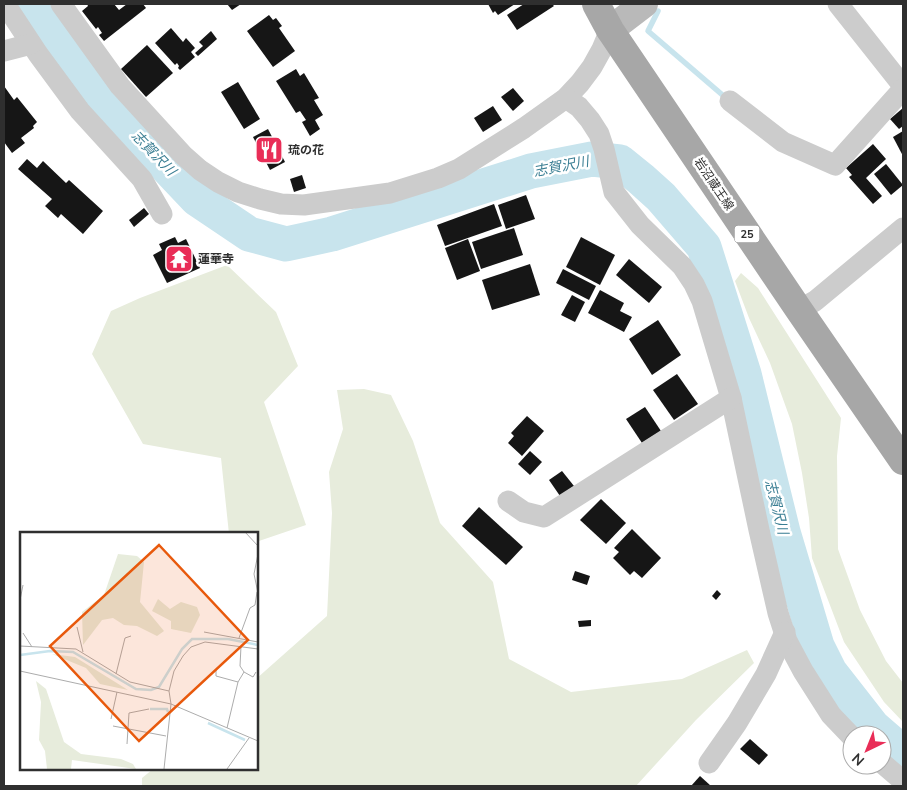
<svg xmlns="http://www.w3.org/2000/svg" width="907" height="790" font-family="'Nunito Sans','Noto Sans JP',sans-serif">
<style>
.green{fill:#e7ecdc}
.lines{fill:none;stroke-linecap:round;stroke-linejoin:round}
.stream{stroke:#c8e4ed;stroke-width:5.5}
.river{stroke:#c8e4ed;stroke-width:35}
.building{fill:#161616}
.street{stroke:#ccc;stroke-width:21}
.secondary{stroke:#b9b9b9;stroke-width:28}
.primary{stroke:#a7a7a7;stroke-width:28}
.labels{text-anchor:middle;stroke-width:5;stroke-linejoin:round;paint-order:stroke}
.shield{fill:#fff;stroke:#6d6d6d;stroke-width:1}
.shield-label{font-size:11px;font-weight:bold;fill:#2f2f2f}
.poi-label{font-size:12px;font-weight:bold;fill:#2f2f2f;stroke:#fff;text-anchor:start}
.street-label{font-size:12px;fill:#2f2f2f;stroke:#fff}
.water-label{font-size:14px;font-style:italic;fill:#3a7e93;stroke:#fff}
.inset-river{fill:none;stroke:#c8e4ed;stroke-width:2.5}
.inset-road{fill:none;stroke:#acacac;stroke-width:1}
.view{fill:#e8590c;fill-opacity:0.15;stroke:#e8590c;stroke-width:2.5}
.inset-edge{fill:none;stroke:#2f2f2f;stroke-width:2.5}
</style>
<rect width="100%" height="100%" fill="#fff"/>
<g class="green">
<polygon points="227,265 276,312 298,366 264,402 306,525 256,542 256,534 229,534 221,458 143,444 92,354 111,311 140,298"/>
<polygon points="741,273 758,288 841,418 837,456 838,549 860,610 886,661 903,683 903,722 884,702 844,642 812,558 809,518 802,473 792,424 770,363 749,318 735,281"/>
<polygon points="364,389 391,395 413,441 440,523 493,582 509,659 571,692 682,679 747,650 754,663 696,720 636,786 142,786 142,778 153,769 256,769 256,679 327,616 332,513 329,472 343,429 337,390"/>
</g>
<g class="lines">
<polyline class="stream" points="658,11 648,31 726,98"/>
<polyline class="river" points="31,4 90,86 197,199 249,234 286,244 332,234 531,171 592,159 620,162 641,179 661,197 704,247 744,374 783,532 817,646 830,672 873,727 903,753"/>
</g>
<g class="building">
<polygon points="87,4 114,4 119,10 127,4 143,4 146,8 104,41 99,35 102,33 98,27 96,29 82,11 88,6"/>
<polygon points="227,4 241,4 232,10"/>
<polygon points="488,4 515,4 498,15 495,11 493,13"/>
<polygon points="524,4 552,4 554,6 517,30 507,15"/>
<polygon points="269,15 273,20 276,18 282,26 279,28 295,51 273,67 247,31"/>
<polygon points="171,28 183,42 186,38 195,48 191,52 195,57 180,70 178,68 179,66 177,63 175,65 155,43"/>
<polygon points="211,31 217,39 198,56 195,53 203,46 199,42"/>
<polygon points="147,45 173,73 146,97 121,69"/>
<polygon points="296,69 300,76 304,73 319,98 314,100 323,115 315,120 320,129 310,136 302,122 306,120 300,111 296,113 276,81"/>
<polygon points="238,82 260,119 244,129 221,92"/>
<polygon points="4,86 14,100 17,97 37,122 33,126 34,128 21,138 25,143 12,153 4,142"/>
<polygon points="513,88 524,101 513,111 501,97"/>
<polygon points="493,106 502,120 483,132 474,118"/>
<polygon points="903,108 903,126 899,129 890,119"/>
<polygon points="268,129 285,162 270,170 253,137"/>
<polygon points="903,131 903,156 893,137"/>
<polygon points="873,144 886,159 866,178 882,196 873,204 849,177 852,175 846,168"/>
<polygon points="27,159 37,168 43,161 66,183 69,180 103,211 83,234 61,214 58,218 45,206 52,199 18,169"/>
<polygon points="886,164 903,185 891,195 874,174"/>
<polygon points="302,175 306,188 294,192 290,179"/>
<polygon points="526,195 535,219 506,229 498,205"/>
<polygon points="494,204 502,226 445,246 437,225"/>
<polygon points="144,208 149,214 134,227 129,220"/>
<polygon points="514,228 523,255 481,269 472,242"/>
<polygon points="175,237 178,243 186,239 200,268 167,283 153,255 162,250 159,244"/>
<polygon points="581,237 615,255 600,285 566,267"/>
<polygon points="468,239 480,271 457,280 445,248"/>
<polygon points="629,259 662,287 649,303 616,275"/>
<polygon points="530,264 540,295 492,310 482,280"/>
<polygon points="563,269 596,286 589,300 556,283"/>
<polygon points="600,290 624,303 620,311 632,317 624,332 588,313"/>
<polygon points="572,295 585,302 575,322 561,315"/>
<polygon points="658,320 681,355 652,375 629,339"/>
<polygon points="677,374 698,404 674,420 653,390"/>
<polygon points="645,407 661,431 642,443 626,419"/>
<polygon points="527,416 544,431 522,456 508,443 514,436 511,433"/>
<polygon points="530,451 542,462 530,475 518,464"/>
<polygon points="562,471 574,486 560,496 549,480"/>
<polygon points="601,499 626,523 606,544 580,520"/>
<polygon points="479,507 523,547 506,565 462,526"/>
<polygon points="632,529 661,558 642,578 634,571 630,575 613,558 619,552 614,548"/>
<polygon points="575,571 590,576 587,585 572,580"/>
<polygon points="717,590 721,594 716,600 712,596"/>
<polygon points="591,620 591,626 579,627 578,621"/>
<polygon points="750,739 768,755 759,765 740,749"/>
<polygon points="700,776 711,786 691,786"/>
</g>
<g class="lines">
<g class="street">
<polyline points="5,4 38,54 80,111 142,179 162,214"/>
<polyline points="61,4 120,86 183,155 200,170 218,182 238,192 260,199 281,204 304,205 390,193 438,178 459,169 524,128 566,98 580,83 592,67 602,49 610,30"/>
<polyline points="838,4 903,86"/>
<polyline points="4,51 31,44"/>
<polyline points="566,98 579,107 590,120 599,134 604,149 614,192 640,225 682,266 694,284 702,301 731,398 759,530 778,613 787,641 803,671 831,715 852,737"/>
<polyline points="730,101 783,142 835,165 903,89"/>
<polyline points="799,310 815,301 903,228"/>
<polyline points="508,501 524,512 544,517 731,398"/>
<polyline points="709,763 737,723 766,674 785,632"/>
<polyline points="882,763 903,781"/>
</g>
<polyline class="secondary" points="610,30 644,4"/>
<polyline class="primary" points="596,4 610,30 799,310 903,461"/>
</g>
<defs>
<symbol id="restaurant-square" viewBox="-11 -11 22 22"><rect x="-9" y="-9" width="18" height="18" rx="4" fill="#e92d57" stroke="#fff"/><path d="M-5-6h1v4h1v-4h1v4h1v-4h1v5L-1.5 .5V6h-2V.5L-5-1ZM5-6V6H3V1.5H1.5Q1.5-4 5-6Z" fill="#fff"/></symbol>
<symbol id="temple-square" viewBox="-11 -11 22 22"><rect x="-9" y="-9" width="18" height="18" rx="4" fill="#e92d57" stroke="#fff"/><path d="M0-6L5-2H3V0L6.5 2.5H4V6H1.5V3h-3V6H-4V2.5H-6.5L-3 0V-2H-5Z" fill="#fff"/></symbol>
</defs>
<g fill-rule="evenodd">
<use href="#restaurant-square" x="253" y="134" width="32" height="32"/>
<use href="#temple-square" x="163" y="243" width="32" height="32"/>
</g>
<g class="labels">
<rect class="shield" x="734.5" y="225.5" width="25" height="17" rx="4"/>
<g class="shield-label">
<text x="747" y="238">25</text>
</g>
<g class="poi-label">
<text x="288" y="154">琉の花</text>
<text x="198" y="263">蓮華寺</text>
</g>
<g class="street-label">
<text transform="translate(714 184) rotate(56)" y="4">岩沼蔵王線</text>
</g>
<g class="water-label">
<text transform="translate(154 153) rotate(46)" y="5">志賀沢川</text>
<text transform="translate(561 166) rotate(-11)" y="5">志賀沢川</text>
<text transform="translate(777 507) rotate(76)" y="5">志賀沢川</text>
</g>
</g>
<g transform="translate(20 532)">
<rect width="238" height="238" fill="#fff"/>
<path d="M98 22 117 24 124 30 120 70 144 99 137 104 117 94 104 93 93 86 82 88 63 113 62 80 84 63ZM138 67 150 77 161 70 177 75 180 83 171 101 151 97V89L132 79ZM32 122 55 125 108 158 80 152 66 136ZM16 149 26 157 44 210 61 222 101 227 113 232 116 237 52 228 51 237H27L25 219 19 208 21 170Z" fill="#e7ecdc"/>
<path class="inset-river" d="M0 123 30 119 53 120 116 157 131 158 139 155 162 117 172 107H208L238 113M130 177H147L148 180M188 191 225 208"/>
<path class="inset-road" d="M225 0 238 14M238 22 234 42 238 61M0 68 3 53M57 95 63 120M184 100 238 110M3 101 12 115M219 106 230 76 235 73 237 60M0 114 56 117 110 150 149 159M196 138V144L218 150M0 139 151 172 238 209M224 140 233 145 236 140M96 142 105 106 111 104M91 187 97 160M93 194 146 204M207 196 218 150 224 140 220 134 221 114M107 212 109 181 129 177M144 237 151 172 149 159 154 139 163 124 171 115 185 110 238 117M207 237 229 206"/>
<path class="view" d="M139 13 228 108 119 209 30 114Z"/>
<rect width="238" height="238" class="inset-edge"/>
</g>
<rect width="907" height="790" fill="none" stroke="#2f2f2f" stroke-width="10"/>
<g transform="translate(867 750) rotate(223)"><circle r="24" fill="#ffffff" stroke="#acacac"/>
<path d="M0-4L9 19L0 12L-9 19Z" fill="#e92d57"/>
<text y="-8" font-size="14" font-weight="bold" text-anchor="middle" fill="#2f2f2f">N</text>
</g>
</svg>
